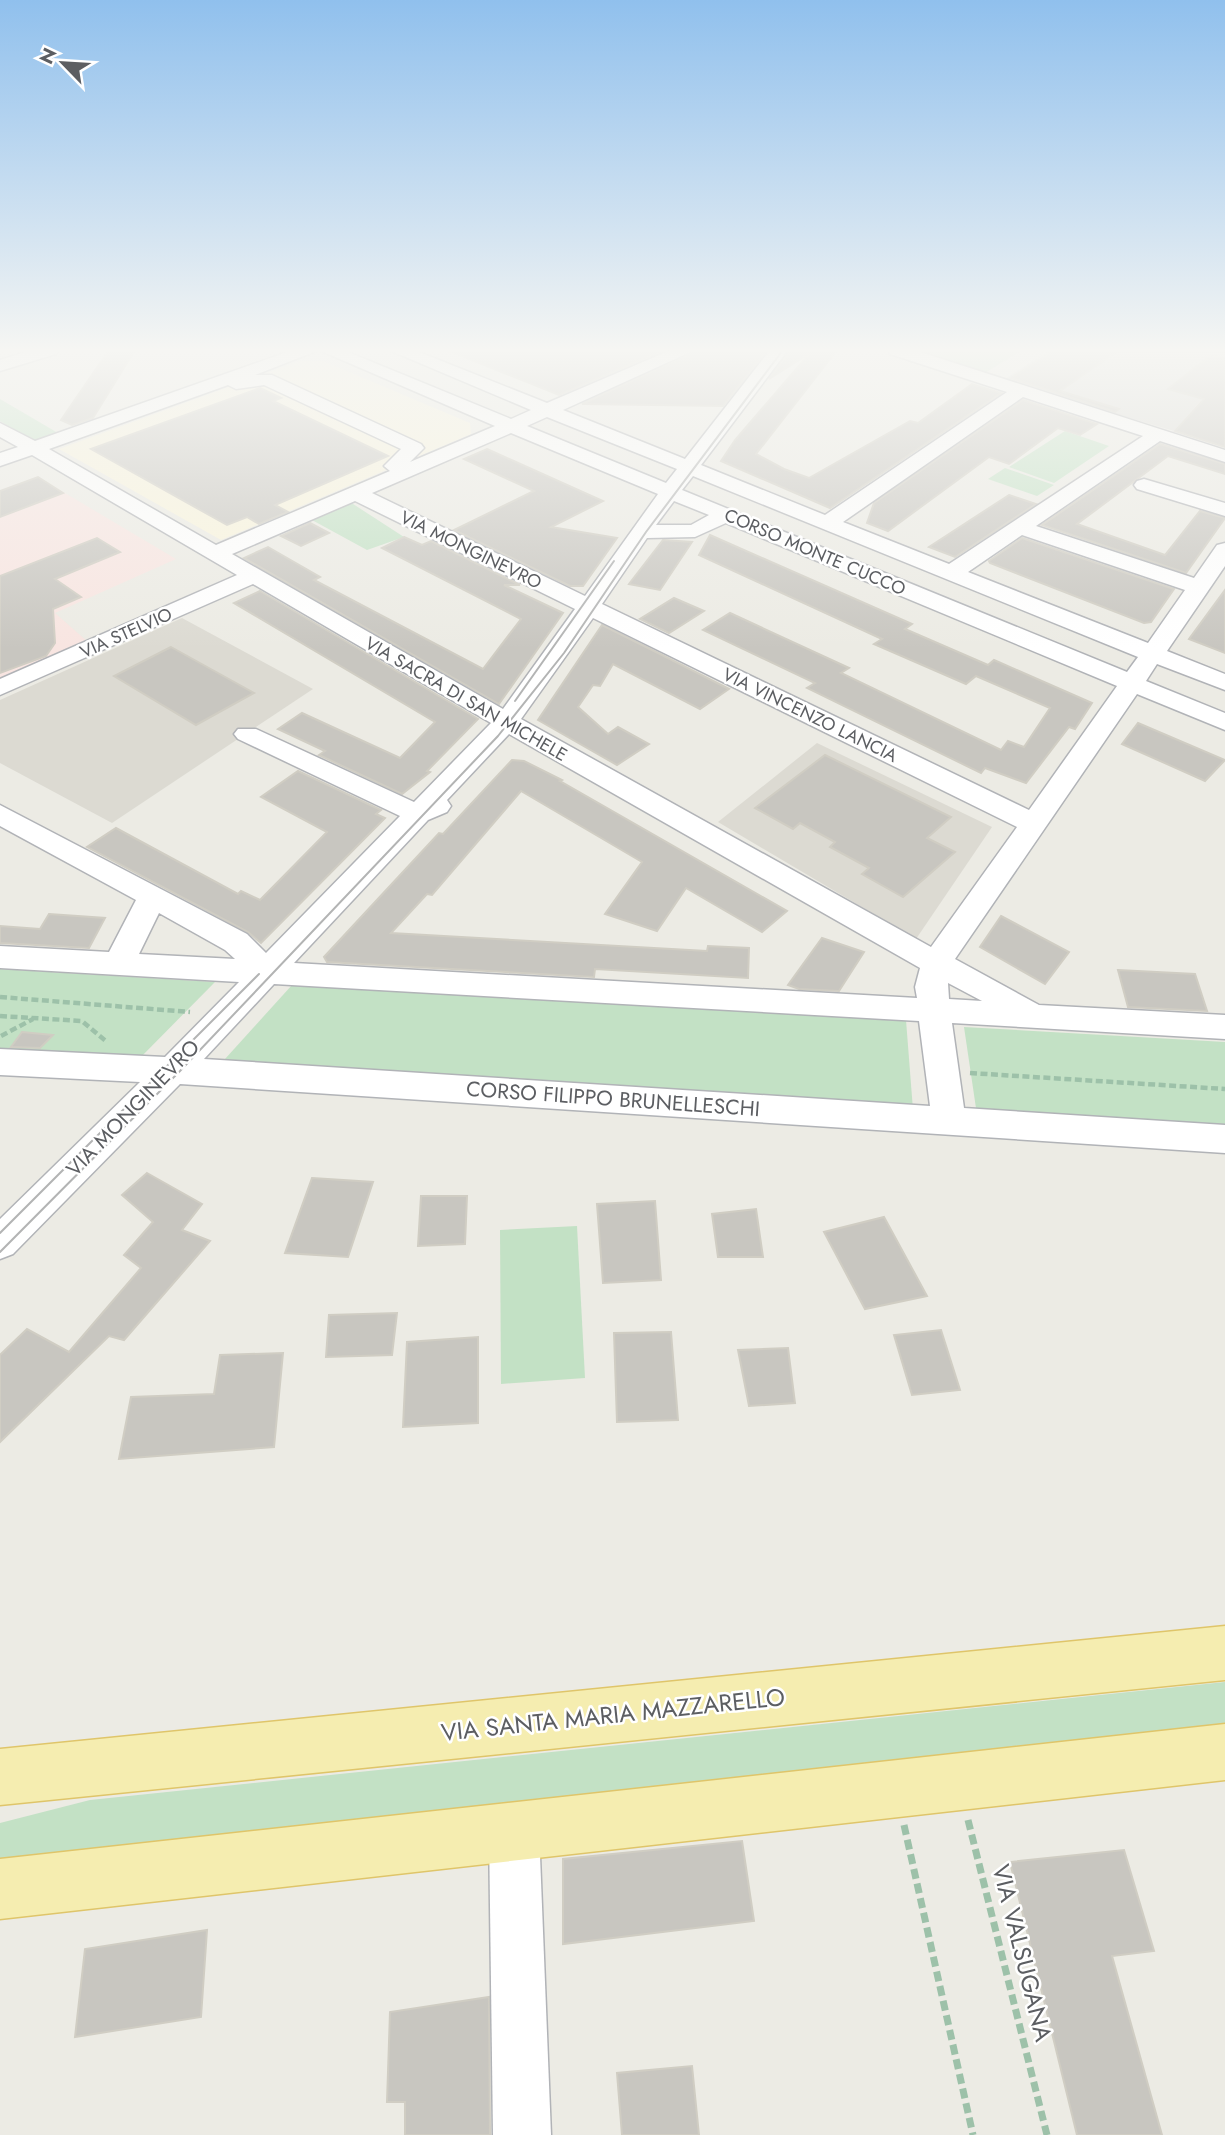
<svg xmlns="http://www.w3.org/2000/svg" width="1225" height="2135" font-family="Jost,sans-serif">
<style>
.commercial{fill:#f9f4dc}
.industrial{fill:#dbdad6}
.education{fill:#dcdad2}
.medical{fill:#f8e5e1}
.green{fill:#c3e1c5}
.building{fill:#c8c6c0;stroke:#d0cdc3;stroke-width:2}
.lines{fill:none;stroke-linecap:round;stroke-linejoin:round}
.minor-casing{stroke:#b1b3b7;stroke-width:3}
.major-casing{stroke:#dfc56a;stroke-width:3}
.path-far1{stroke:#9dc1a9;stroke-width:4.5;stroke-dasharray:7 3.5;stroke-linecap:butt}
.path{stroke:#9dc1a9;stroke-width:7;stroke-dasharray:10 5;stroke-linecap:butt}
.minor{fill:#fff;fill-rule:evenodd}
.major{fill:#f5edb0;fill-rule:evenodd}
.tram{stroke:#b3b4b4;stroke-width:2}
.labels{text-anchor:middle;stroke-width:5;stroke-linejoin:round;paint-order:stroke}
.far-street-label{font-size:18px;fill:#5c5e62;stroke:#fff}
.street-label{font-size:21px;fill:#5c5e62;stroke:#fff}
.near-street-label{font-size:24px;fill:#5c5e62;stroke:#fff}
</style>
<rect width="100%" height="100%" fill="#ecebe4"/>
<polygon class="commercial" points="300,361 323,361 470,423 471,434 221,540 59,449"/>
<polygon class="industrial" points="1050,350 1225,350 1225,381 1219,380 1174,431 1003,380"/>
<g class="education">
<polygon points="182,618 313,689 112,823 0,763 0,700"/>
<polygon points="817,743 992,827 916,939 718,822"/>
</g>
<polygon class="medical" points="38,477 176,559 55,613 88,642 0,679 0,502 17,495 7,488"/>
<g class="green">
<polygon points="916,350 1018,350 1021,351 985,373"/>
<polygon points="0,399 58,433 33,441 0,421"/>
<polygon points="1065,431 1109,446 1054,483 1009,467"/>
<polygon points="1005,468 1054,485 1037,496 988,479"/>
<polygon points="350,502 404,537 367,550 312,520"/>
<polygon points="0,969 215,982 135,1063 0,1053"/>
<polygon points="292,985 906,1020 913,1110 232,1066 225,1059"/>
<polygon points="964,1027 1225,1042 1225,1130 977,1115"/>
<polygon points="577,1226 585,1378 501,1384 500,1230"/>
<polygon points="1225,1682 1225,1729 0,1863 0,1823 90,1800"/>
</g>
<g class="building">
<polygon points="109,350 135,350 93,418 72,425 61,420"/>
<polygon points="447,350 539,352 664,350 559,395"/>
<polygon points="697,350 767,350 723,406 582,404"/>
<polygon points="791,350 837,350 756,454 784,469 809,478 910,421 918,423 972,384 1001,393 830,508 721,461 735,440 810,353 769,379"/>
<polygon points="1055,350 1119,350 1060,391 1119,409 1115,412 1011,378"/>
<polygon points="1211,355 1225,358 1225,447 1175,431 1204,399 1168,389"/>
<polygon points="260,388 281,398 273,401 388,456 275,505 288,512 259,524 247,517 227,525 91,449"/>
<polygon points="1023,400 1097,424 1080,435 1058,428 1009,464 989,457 888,531 867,523 874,503"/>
<polygon points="1160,444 1225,464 1225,474 1168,456 1077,524 1165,555 1200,511 1225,518 1186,573 1042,525"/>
<polygon points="487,449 603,501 551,527 617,538 583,586 570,586 454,530 534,491 464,459"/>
<polygon points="38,477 63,493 0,517 0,491"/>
<polygon points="1009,495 1036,504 955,557 929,547"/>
<polygon points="310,523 329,533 301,546 281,536"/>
<polygon points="710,535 912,624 905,629 988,665 994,660 1092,703 1075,729 1069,727 1026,783 985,768 981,773 807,688 815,683 703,630 730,613 849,668 841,673 1001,750 1008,741 1024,747 1050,708 976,676 966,684 874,644 882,639 699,555"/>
<polygon points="404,537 422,545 431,541 520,585 504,585 563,613 499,704 244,558 268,547 320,577 314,580 483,669 521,619 382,548"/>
<polygon points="97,538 120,552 55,579 81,597 53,609 55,643 46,656 0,673 0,576"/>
<polygon points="1022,538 1174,589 1151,622 1144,623 990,563 989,561"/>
<polygon points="663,540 692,542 660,590 629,584"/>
<polygon points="1225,590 1225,653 1189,639"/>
<polygon points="260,591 478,719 427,771 430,772 402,794 319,755 325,751 278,729 302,713 400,758 435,722 234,603"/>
<polygon points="674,598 704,611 669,633 640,619"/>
<polygon points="602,625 658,653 729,689 700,709 613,664 600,686 593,685 578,707 608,734 618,727 649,744 617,765 538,720"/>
<polygon points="171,647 254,693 196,725 114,676"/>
<polygon points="1138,723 1225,760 1205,781 1122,744"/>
<polygon points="825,755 951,817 927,838 955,852 903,897 862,874 869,868 830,847 835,842 800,823 793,829 755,808"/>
<polygon points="512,760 524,761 562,780 560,781 787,911 762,932 686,888 657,931 605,914 642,862 521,791 432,895 427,894 391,933 707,951 708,946 749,948 748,978 595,969 594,977 327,962 324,957 439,833 443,834"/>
<polygon points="298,771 381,810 376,814 385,818 261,943 248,932 87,847 116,828 238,894 241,891 260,900 327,832 261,797"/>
<polygon points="49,914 105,918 89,948 0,943 0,926 40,929"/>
<polygon points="1001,916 1069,952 1045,984 980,947"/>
<polygon points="822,938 864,952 839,991 799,989 788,985"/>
<polygon points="1118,970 1195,974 1207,1011 1128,1007"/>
<polygon points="22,1032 53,1035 40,1048 11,1047"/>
<polygon points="147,1173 202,1204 182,1230 210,1241 124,1340 109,1336 0,1442 0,1355 27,1329 69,1352 141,1268 124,1255 153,1222 122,1195"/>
<polygon points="312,1178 373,1182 348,1257 285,1253"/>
<polygon points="421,1196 467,1196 465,1244 418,1246"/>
<polygon points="655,1201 661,1280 603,1283 597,1204"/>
<polygon points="756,1209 763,1257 718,1257 712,1214"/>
<polygon points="884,1217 927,1296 865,1309 824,1232"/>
<polygon points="397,1313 392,1355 326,1357 329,1315"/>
<polygon points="941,1330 960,1390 912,1395 894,1335"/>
<polygon points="671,1332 678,1420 617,1422 614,1333"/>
<polygon points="478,1337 478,1423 403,1427 407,1342"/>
<polygon points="788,1348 795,1403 749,1406 738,1350"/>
<polygon points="283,1353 274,1447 119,1459 131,1397 214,1394 220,1355"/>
<polygon points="742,1841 754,1921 563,1944 563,1859"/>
<polygon points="1124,1850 1154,1951 1112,1956 1162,2135 1077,2135 1010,1862"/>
<polygon points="207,1930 201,2017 75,2037 85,1949"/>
<polygon points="489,1997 490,2135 405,2135 405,2102 387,2102 390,2012"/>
<polygon points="692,2066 699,2135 622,2135 617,2073"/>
</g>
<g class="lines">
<defs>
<g id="minor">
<polygon points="32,350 59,350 56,354 0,371 0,360"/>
<path d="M293 350H319L255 375H272L421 444 424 448 410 462 495 426 319 350H343L511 419 531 410 389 350H414L547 403 671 350H695L563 410 685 459 770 350H788L701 465 825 515 1007 392 890 354 887 350H914L1225 450V462L1160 441 1036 526 1194 578 1217 545 1225 543V566L1167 651 1225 674V690L1157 664 1146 681 1225 713V730L1137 694 955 959 1039 1005 1225 1015V1039L952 1023 964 1108 1225 1125V1153L180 1084 13 1254 0 1259V1219L140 1082 0 1075V1049L165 1057 239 982 0 968V946L109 952 136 900 0 826V805L247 934 266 953 400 816 238 739 234 734 238 729H256L414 802 491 723 253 584 0 695V679L237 575 32 455 0 466V453L18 447 0 437V423L35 441ZM228 385 236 389 264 385 401 449 384 466 390 471 216 545 49 449ZM1023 397 1143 436 949 564 843 522ZM547 417 677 469 666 483 527 426ZM511 433 658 494 585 596 372 493ZM693 476 1138 657 1127 672 682 490ZM355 501 575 609 503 709 232 554ZM674 501 709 515 691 525H656ZM726 523 1117 686 1029 810 602 604 647 538 695 537ZM1022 535 1185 590 1148 643 968 572ZM593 618 1017 827 931 947 521 719ZM509 734 920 968 915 987 917 998 294 963 428 820 447 812 451 806 447 800ZM159 913 225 950 235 959 139 954ZM948 983 982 1001 949 999ZM274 984 919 1021 930 1106 204 1059Z"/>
<polygon points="1144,479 1225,503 1225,516 1137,489 1134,485 1137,481"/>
<polygon points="514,1805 532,1812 539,1830 551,2135 493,2135 489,1830 496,1812"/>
</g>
<g id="major">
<polygon points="1225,1626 1225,1680 0,1805 0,1749"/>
<polygon points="1225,1724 1225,1780 0,1919 0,1859"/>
</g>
</defs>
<use href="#minor" class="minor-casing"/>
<use href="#major" class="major-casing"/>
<g class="path-far1">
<polyline points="0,997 190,1012"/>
<polyline points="0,1016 82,1021 107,1042"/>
<polyline points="1,1036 33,1019"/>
<polyline points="970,1073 1225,1089"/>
</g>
<g class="path">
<polyline points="968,1820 1047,2135"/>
<polyline points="904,1825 973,2135"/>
</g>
<use href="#minor" class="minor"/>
<use href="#major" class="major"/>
<g class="tram">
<polyline points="515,701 614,561"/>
<polyline points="0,1233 259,974"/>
<polyline points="0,1252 180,1071 498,736 564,653 646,532 783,350"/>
</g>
</g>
<linearGradient id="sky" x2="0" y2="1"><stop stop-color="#90c0ed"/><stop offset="0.54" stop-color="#f6f6f3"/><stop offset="1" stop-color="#f6f6f3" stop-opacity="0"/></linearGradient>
<rect width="1225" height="649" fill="url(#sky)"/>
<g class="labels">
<g class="far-street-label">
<text transform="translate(471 550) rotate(26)" y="6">VIA MONGINEVRO</text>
<text transform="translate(815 552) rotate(23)" y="6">CORSO MONTE CUCCO</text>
<text transform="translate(126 633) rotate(-24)" y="6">VIA STELVIO</text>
<text transform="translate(466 699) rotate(30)" y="6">VIA SACRA DI SAN MICHELE</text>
<text transform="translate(810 715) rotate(26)" y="6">VIA VINCENZO LANCIA</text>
</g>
<g class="street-label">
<text transform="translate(613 1099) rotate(4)" y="7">CORSO FILIPPO BRUNELLESCHI</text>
<text transform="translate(133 1108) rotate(-46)" y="7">VIA MONGINEVRO</text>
</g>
<g class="near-street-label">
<text transform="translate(613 1715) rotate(-6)" y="8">VIA SANTA MARIA MAZZARELLO</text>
<text transform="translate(1022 1953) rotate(76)" y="8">VIA VALSUGANA</text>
</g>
</g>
<g transform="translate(63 63) rotate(295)" stroke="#ffffff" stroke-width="5" paint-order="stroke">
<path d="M0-5L12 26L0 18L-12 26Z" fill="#5c5e62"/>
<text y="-10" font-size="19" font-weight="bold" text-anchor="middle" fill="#5c5e62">N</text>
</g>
</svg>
